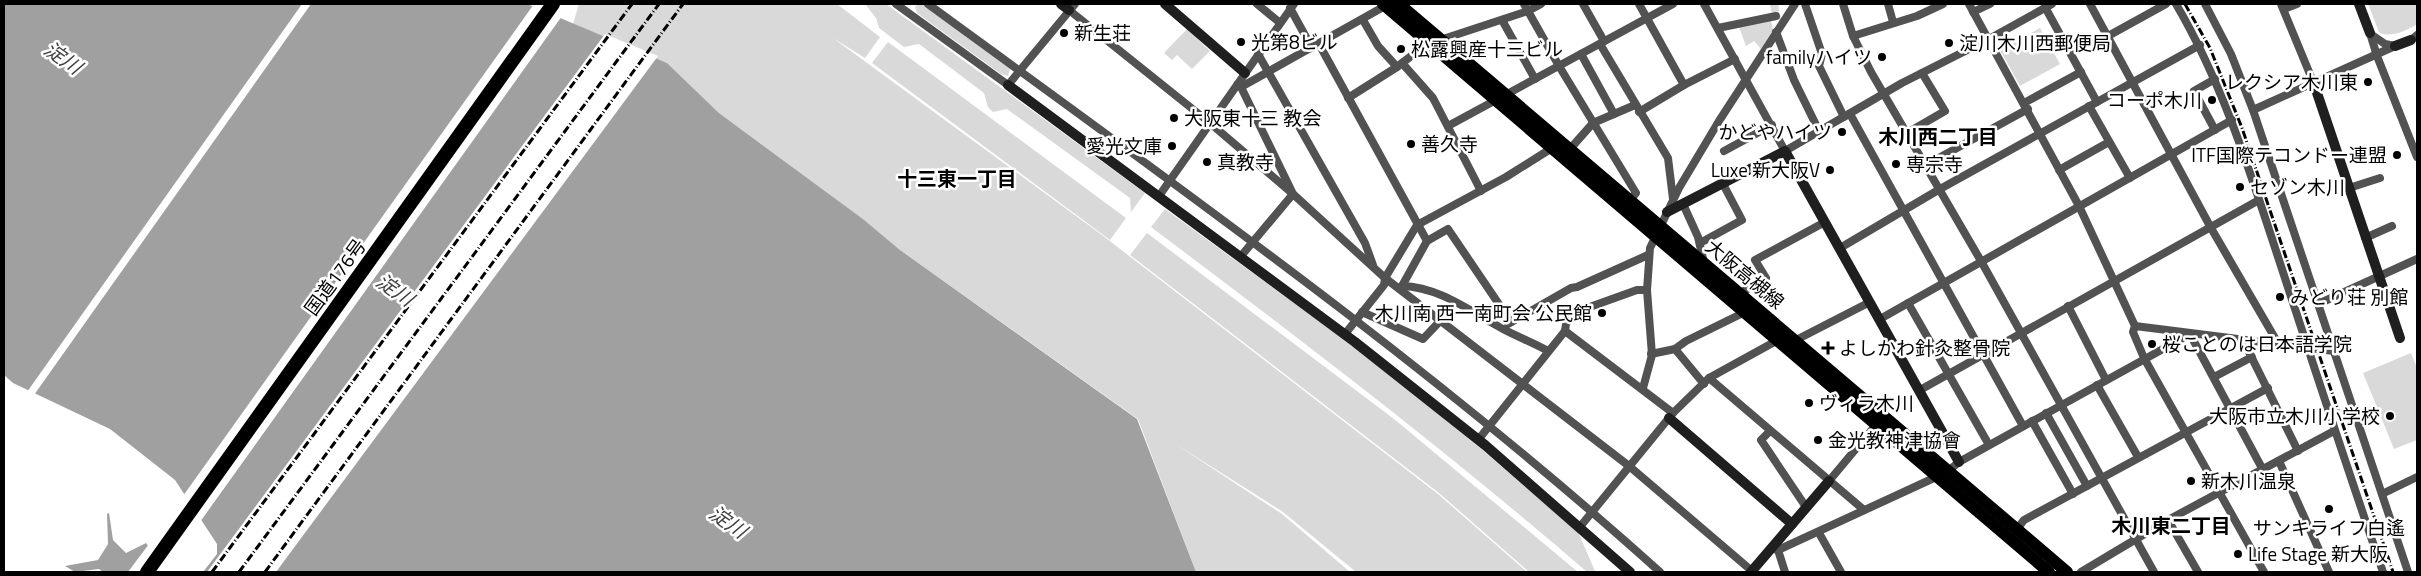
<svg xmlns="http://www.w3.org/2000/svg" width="2421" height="576" font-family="'Titillium Web','Noto Sans JP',sans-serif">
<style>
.green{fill:#d9d9d9}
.water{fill:#a0a0a0}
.pier{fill:#fff}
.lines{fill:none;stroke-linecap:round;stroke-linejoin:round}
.street-tunnel{stroke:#d9d9d9;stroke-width:8;stroke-dasharray:8 4;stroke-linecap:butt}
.street{stroke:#525252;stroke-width:8}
.secondary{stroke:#1f1f1f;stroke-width:10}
.primary{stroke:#000;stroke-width:12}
.highway{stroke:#000;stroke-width:14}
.rail{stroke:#000;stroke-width:3;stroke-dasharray:8 2.5 1 2.5;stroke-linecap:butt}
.poi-dot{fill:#000;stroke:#fff;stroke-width:2}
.labels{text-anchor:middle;stroke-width:5;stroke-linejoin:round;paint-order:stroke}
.poi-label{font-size:19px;fill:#000;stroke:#fff;text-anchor:start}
.street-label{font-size:19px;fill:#000;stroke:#fff}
.water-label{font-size:20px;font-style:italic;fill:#414141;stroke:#fff}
.neighbourhood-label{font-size:20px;font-weight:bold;fill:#000;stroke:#fff}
</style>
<rect width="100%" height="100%" fill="#fff"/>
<g class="green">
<polygon points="579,4 837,4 880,37 865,58 833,38 1102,235 1438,494 1527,572 1356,572 1283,512 1174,443 1282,514 1350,572 1196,572 1138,419 900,250 863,219 719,113 667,63 573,24"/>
<polygon points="865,4 886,4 1145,193 1131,212 1130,198 1007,109 993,112 988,107 984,93 919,44 904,47 879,28 876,18"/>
<polygon points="918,4 923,4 1008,67 1010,69 1008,76 1001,74 917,13 915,7"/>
<path d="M2368 4H2417V24C2408 30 2389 39 2379 32Z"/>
<polygon points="1771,20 1773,30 1761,49 1754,41 1746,46 1739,27"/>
<polygon points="2040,28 2060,64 2020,86 2000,50"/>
<polygon points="1187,29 1210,51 1192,69 1177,55 1172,60 1164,53"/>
<polygon points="888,42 1126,218 1110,240 872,63"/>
<path d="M1165 209 1350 344 1480 448 1578 532 1595 571 1587 572C1447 451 1300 339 1151 227Z"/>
<polygon points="1147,233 1394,419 1578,572 1529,572 1439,493 1130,255"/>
<polygon points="2411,353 2417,368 2417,440 2394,449 2363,373"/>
</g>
<g class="water">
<polygon points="4,4 527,4 667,63 719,113 863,219 900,250 1137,419 1196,572 203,572 217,554 217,544 175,480 110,429 13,383 4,375"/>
<polygon points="109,513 113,540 126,553 146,543 166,572 103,572 99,569 75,572 65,566 98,560 108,544 107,514"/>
</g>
<g class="pier">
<polygon points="302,4 311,4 34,395 27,392"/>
<polygon points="534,4 562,16 200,522 183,496"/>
<polygon points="605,34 658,56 276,572 207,572"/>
<polygon points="149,544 167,569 164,572 128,572"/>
</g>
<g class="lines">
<polyline class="street-tunnel" points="1774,4 1777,20"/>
<g class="street">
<polyline points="896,4 1008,85 1075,4"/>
<path d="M928 4C1177 186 1430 365 1660 572"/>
<polyline points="1257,4 1279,22"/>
<polyline points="1524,4 1559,66 1636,193 1629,201"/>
<polyline points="1583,4 1604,41"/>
<polyline points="1639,4 1684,85"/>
<polyline points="1704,4 1785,151 1902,83 1989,39 2052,4"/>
<polyline points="1805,4 1822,54 1819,66 1844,117"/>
<polyline points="1843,4 1853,36 1871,72 1981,261 2154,572"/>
<polyline points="1888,4 1893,22"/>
<polyline points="1969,4 2079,206 2135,326 2133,332 2144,358 2264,572"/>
<polyline points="2090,4 2211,228 2279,345"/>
<path d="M2176 4C2223 84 2250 172 2279 260 2313 364 2347 468 2383 572"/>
<polyline points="2205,4 2231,54 2253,110 2408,572"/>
<polyline points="2281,4 2314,84"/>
<polyline points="2045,7 2097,102"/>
<polyline points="1290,8 1312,48"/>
<polyline points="2284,9 2297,4"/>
<polyline points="1069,10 1210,123 1293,194 1385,278 1629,466 1752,571"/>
<polyline points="1973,12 1990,4"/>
<polyline points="1363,20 1378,46 1397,67"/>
<polyline points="1502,20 1535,79"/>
<polyline points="1718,28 1776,16"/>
<polyline points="1776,32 1794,80 1819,131"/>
<polyline points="2370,33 2377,56 2417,157"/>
<polyline points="2372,35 2385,44 2395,46"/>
<polyline points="1853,36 1917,16 1943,4"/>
<polyline points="2108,36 2166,4"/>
<polyline points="1440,40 1528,11 1541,4"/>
<polyline points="2411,40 2417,35"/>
<polyline points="1319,44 1427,241"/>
<polyline points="1600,44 1668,158 1673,199"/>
<polyline points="1258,54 1365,243 1373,265"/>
<polyline points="1581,54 1614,114"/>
<polyline points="1402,63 1433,98 1481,191"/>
<polyline points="1237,85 1241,87 1385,6"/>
<polyline points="1241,87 1293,194 1241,256"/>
<polyline points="1348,98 1397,67 1428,43"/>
<polyline points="2024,103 2081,72"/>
<polyline points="2089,106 2130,178"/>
<polyline points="2253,110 2395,46"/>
<polyline points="1639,112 1684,85 1735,59"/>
<polyline points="1850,114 2023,426"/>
<polyline points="1448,126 1673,4"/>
<polyline points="2215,130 2194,91 2215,79"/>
<polyline points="1907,133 1945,111 1922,73"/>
<polyline points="1570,149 1593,123 1635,105"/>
<polyline points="1724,151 1772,125"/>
<polyline points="1926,165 2028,109"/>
<polyline points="2059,170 2109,142"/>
<polyline points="2349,188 2380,178"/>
<polyline points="1159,196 1294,4"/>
<polyline points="1683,204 1698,237 1704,263"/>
<polyline points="2365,238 2392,226"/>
<polyline points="1700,243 1742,220 1723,184"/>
<polyline points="1840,248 1940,189 2200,45"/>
<polyline points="1402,286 1427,241 1448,229 1511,322"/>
<path d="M1400 288 1402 286C1440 287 1471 312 1503 329 1518 337 1534 343 1548 351"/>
<polyline points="1739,294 1766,278 1755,260 1825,222"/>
<polyline points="1908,303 1989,445"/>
<polyline points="2318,304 2417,259"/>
<polyline points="2068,306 2106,380"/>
<polyline points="1362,312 1423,339 1441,320"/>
<polyline points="1880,319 2232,120"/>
<polyline points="1508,324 1571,288 1577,287 1648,255"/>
<polyline points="2135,326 2334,351"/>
<polyline points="1565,331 1566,324 1573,313 1637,290 1647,290"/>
<polyline points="1345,334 1384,285 1385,278 1417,225 1506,177 1552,148"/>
<polyline points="2190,334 2263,470"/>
<polyline points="1792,340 1796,340 1870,302"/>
<polyline points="2243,340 2298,451"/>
<polyline points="1675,349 1704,384"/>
<polyline points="1651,354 1675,349 1686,341 1743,313"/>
<polyline points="2214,377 2252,357"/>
<polyline points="1709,378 1864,510"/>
<polyline points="2097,385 2138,457"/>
<polyline points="1643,388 1652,355 1647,290 1650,248 1679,188 1719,121 1795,4"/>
<polyline points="1920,390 2259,200"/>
<polyline points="2046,413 2087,486"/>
<polyline points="2032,421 2073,494"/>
<polyline points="1770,431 1761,440 1806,507"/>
<polyline points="1478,440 1565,331 1673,413"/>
<polyline points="2279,461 2329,572"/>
<polyline points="1829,481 1875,426"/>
<polyline points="2382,494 2417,477"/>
<polyline points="2168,520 2198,572"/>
<polyline points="1579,528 1673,413 1709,378 1778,340"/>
<polyline points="2017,529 2024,520 2268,388"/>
<polyline points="1819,533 1841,572"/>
<polyline points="1774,549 1778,550 1785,572"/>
<polyline points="1778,550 1947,472 1959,462 2190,334"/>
<polyline points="2081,572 2168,520 2334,431"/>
</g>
<g class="secondary">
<polyline points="1061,4 1069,10"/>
<polyline points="1165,4 1245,73"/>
<polyline points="2359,4 2370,33"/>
<polyline points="2395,46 2411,40"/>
<polyline points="2314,84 2400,338"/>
<polyline points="1008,85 1355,342 1485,445 1630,572"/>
<polyline points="1667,212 1785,151 1959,462"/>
<polyline points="1669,418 1792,524"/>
<polyline points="1751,572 1829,481"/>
</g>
<g class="primary">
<polyline points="1383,4 2049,572"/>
<polyline points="1399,4 2067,572"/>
</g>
<polyline class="highway" points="147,572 553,4"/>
<g class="rail">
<polyline points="2185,4 2210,48 2242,128 2393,572"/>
<polyline points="212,572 632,4"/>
<polyline points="239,572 659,4"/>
<polyline points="265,572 683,4"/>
</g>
</g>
<g class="poi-dot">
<circle cx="1064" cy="33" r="5"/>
<circle cx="1241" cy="42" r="5"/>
<circle cx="1949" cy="43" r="5"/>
<circle cx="1401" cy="49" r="5"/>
<circle cx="1882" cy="57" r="5"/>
<circle cx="2368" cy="82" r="5"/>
<circle cx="2212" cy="100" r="5"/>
<circle cx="1174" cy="118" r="5"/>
<circle cx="1842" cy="132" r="5"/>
<circle cx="1411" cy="144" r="5"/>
<circle cx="1172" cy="146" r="5"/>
<circle cx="2397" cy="155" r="5"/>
<circle cx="1207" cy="162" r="5"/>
<circle cx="1896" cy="164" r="5"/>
<circle cx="1830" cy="170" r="5"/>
<circle cx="2240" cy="187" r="5"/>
<circle cx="2280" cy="297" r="5"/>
<circle cx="1602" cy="313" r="5"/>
<circle cx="2152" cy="344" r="5"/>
<path d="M1825.5 340.5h5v5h5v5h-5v5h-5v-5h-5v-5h5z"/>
<circle cx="1809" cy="403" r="5"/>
<circle cx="2390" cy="416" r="5"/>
<circle cx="1818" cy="440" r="5"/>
<circle cx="2191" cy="481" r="5"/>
<circle cx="2329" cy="509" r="5"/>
<circle cx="2238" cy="554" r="5"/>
</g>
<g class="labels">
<g class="poi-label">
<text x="1074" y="40">新生荘</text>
<text x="1251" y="49">光第8ビル</text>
<text x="1959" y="50">淀川木川西郵便局</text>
<text x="1411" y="56">松露興産十三ビル</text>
<text x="1872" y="64" text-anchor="end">familyハイツ</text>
<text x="2358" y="89" text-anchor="end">レクシア木川東</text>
<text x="2202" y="107" text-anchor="end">コーポ木川</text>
<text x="1184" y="125">大阪東十三 教会</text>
<text x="1832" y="139" text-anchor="end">かどやハイツ</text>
<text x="1421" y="151">善久寺</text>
<text x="1162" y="153" text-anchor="end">愛光文庫</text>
<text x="2387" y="162" text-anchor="end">ITF国際テコンドー連盟</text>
<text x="1217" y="169">真教寺</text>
<text x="1906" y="171">専宗寺</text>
<text x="1820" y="177" text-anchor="end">Luxe 新大阪V</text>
<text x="2250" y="194">セゾン木川</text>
<text x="2290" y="304">みどり荘 別館</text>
<text x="1592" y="320" text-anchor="end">木川南 西一南町会 公民館</text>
<text x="2162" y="351">桜ことのは日本語学院</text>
<text x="1839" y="355">よしかわ針灸整骨院</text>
<text x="1819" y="410">ヴィラ木川</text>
<text x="2380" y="423" text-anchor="end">大阪市立木川小学校</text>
<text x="1828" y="447">金光教神津協會</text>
<text x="2201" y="488">新木川温泉</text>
<text x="2329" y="535" text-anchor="middle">サンキライフ白遙</text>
<text x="2248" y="561">Life Stage 新大阪</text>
</g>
<g class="street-label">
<text transform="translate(1745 274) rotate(40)" y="7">大阪高槻線</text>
<text transform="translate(335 277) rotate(-54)" y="7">国道176号</text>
</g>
<g class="water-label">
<text transform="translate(63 58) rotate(35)" y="7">淀川</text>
<text transform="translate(395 290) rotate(35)" y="7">淀川</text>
<text transform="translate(728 522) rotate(35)" y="7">淀川</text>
</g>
<g class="neighbourhood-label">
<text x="1938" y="144">木川西二丁目</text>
<text x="957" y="186">十三東一丁目</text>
<text x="2171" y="533">木川東二丁目</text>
</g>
</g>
<rect width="2421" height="576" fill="none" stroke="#000000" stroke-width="10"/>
</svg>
